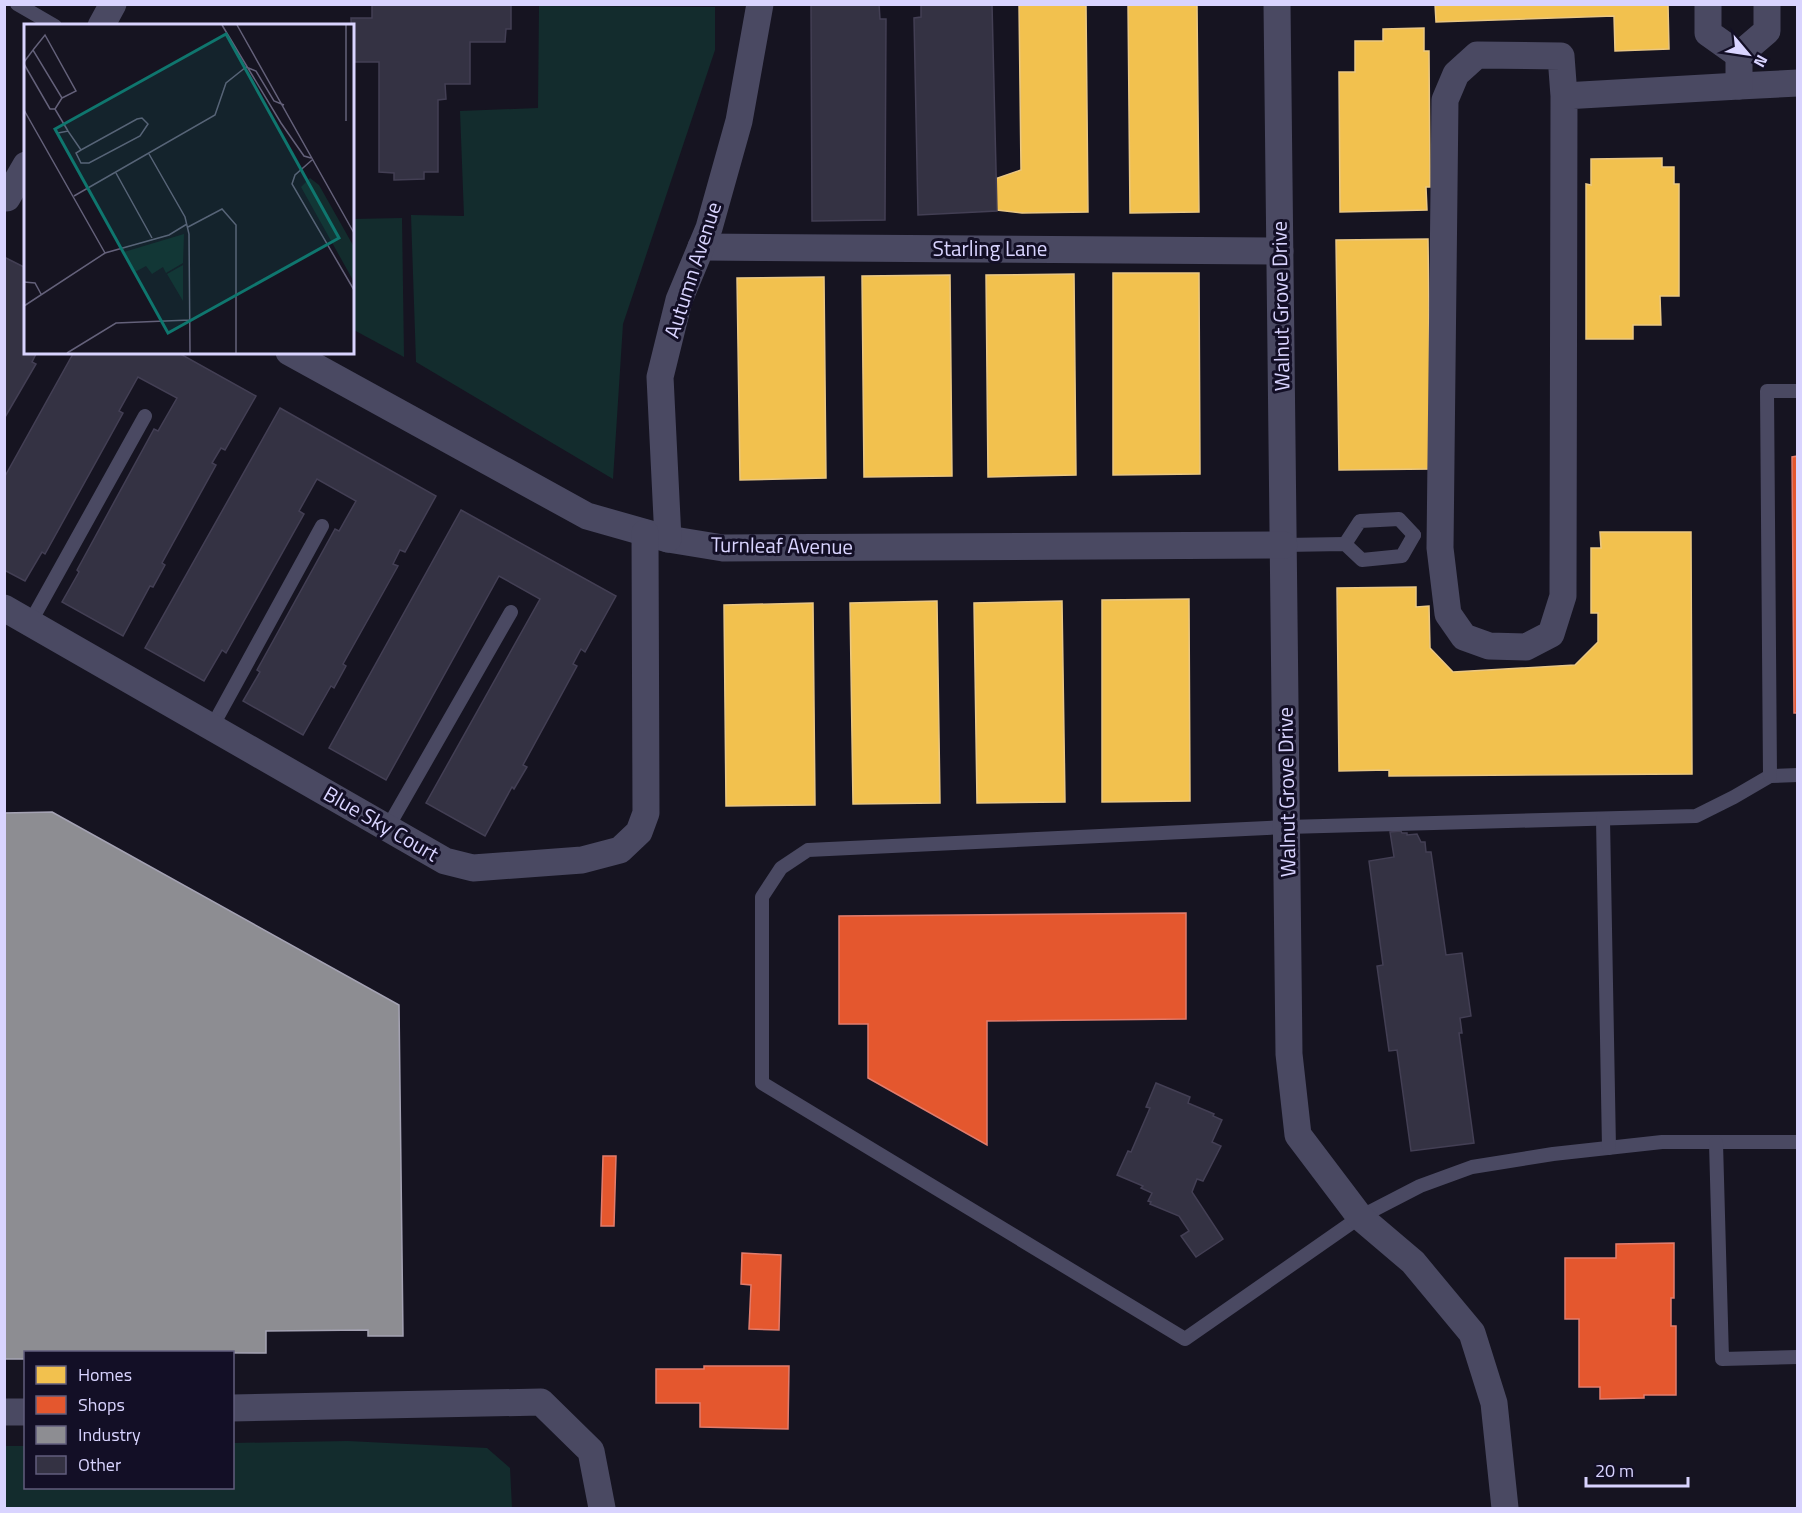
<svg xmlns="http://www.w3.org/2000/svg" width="1802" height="1513" font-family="'Titillium Web',sans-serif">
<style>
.green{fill:#132c2d}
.homes{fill:#f2c14e;stroke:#eac783;stroke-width:1.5}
.shops{fill:#e4572e;stroke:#e17c6d;stroke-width:1.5}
.industry{fill:#8d8d92;stroke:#a4a2b3;stroke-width:1.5}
.building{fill:#343243;stroke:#433f54;stroke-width:1.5}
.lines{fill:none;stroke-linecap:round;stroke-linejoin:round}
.lane{stroke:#4a4962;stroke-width:14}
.street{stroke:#4a4962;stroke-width:27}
.labels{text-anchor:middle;stroke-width:6;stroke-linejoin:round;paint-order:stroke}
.street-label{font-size:21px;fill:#d9d4ff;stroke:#130f26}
.inset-road{fill:none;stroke:#64617a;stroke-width:1.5}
.view{fill:#0f766e;fill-opacity:0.15;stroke:#0f766e;stroke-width:3}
.inset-edge{fill:none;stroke:#d9d4ff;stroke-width:3}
</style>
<rect width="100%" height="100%" fill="#161421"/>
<g class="green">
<polygon points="539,6 715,7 715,50 623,324 613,479 416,362 411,215 464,216 460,111 538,108"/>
<polygon points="402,218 404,357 352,329 353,219"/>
<polygon points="348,1441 487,1448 510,1468 512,1508 5,1508 5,1446 25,1446 26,1488 232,1488 233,1443"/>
</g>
<g class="homes">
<polygon points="1019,4 1086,4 1088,212 1022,213 928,202 1021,170"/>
<polygon points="1128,4 1197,4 1199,212 1130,213"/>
<polygon points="1435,4 1668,4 1669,49 1615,51 1614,16 1436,22"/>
<polygon points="1424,28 1424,51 1429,51 1430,187 1426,187 1427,210 1340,212 1339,72 1355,72 1355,41 1383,41 1383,29"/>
<polygon points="1662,158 1662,167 1674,167 1674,184 1679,184 1679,296 1660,296 1661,325 1633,325 1633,339 1586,339 1586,184 1591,185 1591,159"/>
<polygon points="1428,239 1431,469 1339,470 1336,240"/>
<polygon points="1113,273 1199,273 1200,474 1113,475"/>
<polygon points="1074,274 1076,475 988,477 986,275"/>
<polygon points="950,275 952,476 864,477 862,276"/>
<polygon points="824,277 826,478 740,480 737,278"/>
<polygon points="1600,532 1691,532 1692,774 1389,776 1389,770 1339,771 1337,588 1416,587 1416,607 1429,606 1430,648 1453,672 1575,665 1598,642 1598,613 1591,613 1591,548 1601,548"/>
<polygon points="1189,599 1190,801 1102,802 1102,600"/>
<polygon points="937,601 940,803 853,804 850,603"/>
<polygon points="1062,601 1065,802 977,803 974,603"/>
<polygon points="813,603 815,805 726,806 724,605"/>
</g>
<g class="shops">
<polygon points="1798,456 1798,713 1794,713 1792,457"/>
<polygon points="1186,913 1186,1019 987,1021 987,1145 868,1078 868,1024 839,1024 839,916"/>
<polygon points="603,1156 616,1156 614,1226 601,1226"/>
<polygon points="1674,1243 1674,1298 1671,1298 1671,1326 1676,1326 1676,1395 1644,1395 1644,1398 1600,1399 1600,1387 1579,1387 1579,1319 1565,1319 1565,1258 1616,1258 1616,1244"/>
<polygon points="742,1253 781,1255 779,1330 749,1329 751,1285 741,1284"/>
<polygon points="704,1366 789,1366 788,1429 700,1427 700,1403 656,1403 656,1369 704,1369"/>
</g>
<polygon class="industry" points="52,812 399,1005 403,1336 368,1336 368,1330 266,1331 266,1353 26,1352 26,1359 4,1359 4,813"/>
<g class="building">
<polygon points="372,4 511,5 511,29 506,29 505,42 470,42 470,84 445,84 446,99 438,100 438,172 424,172 424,179 394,180 394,173 379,172 379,62 352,62 351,18 372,18"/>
<polygon points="811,4 879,4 880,19 886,19 885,220 812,221"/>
<polygon points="921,4 992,4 997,211 918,215 914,18 921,17"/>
<polygon points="4,257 26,268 26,352 37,352 32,362 36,364 4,419"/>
<polygon points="74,352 177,352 256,396 225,450 221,448 212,463 216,465 162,563 165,565 153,587 150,586 123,636 62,602 79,572 77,570 154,429 158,431 177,398 138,377 119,411 123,413 45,554 42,552 25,581 4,570 4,478"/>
<polygon points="280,408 436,496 405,552 400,550 393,564 398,566 343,664 346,666 334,688 331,686 303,735 243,701 260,672 257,670 335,529 339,531 356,501 317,479 299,511 304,514 226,653 222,650 204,681 145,648"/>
<polygon points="461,510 616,596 585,652 581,649 573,664 577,666 523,765 527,767 514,789 512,787 485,836 426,803 540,599 499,576 386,780 329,748"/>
<polygon points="1401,831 1402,833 1407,833 1407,835 1417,834 1421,842 1425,842 1426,852 1431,852 1446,955 1462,953 1471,1016 1460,1018 1462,1033 1459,1033 1474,1143 1411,1151 1397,1050 1389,1051 1377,966 1383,965 1369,861 1394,857 1390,832"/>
<polygon points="1156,1083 1190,1097 1188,1103 1214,1114 1213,1116 1222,1120 1212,1142 1221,1146 1203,1181 1197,1179 1192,1192 1223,1239 1196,1257 1181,1236 1189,1231 1179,1216 1150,1204 1151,1202 1148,1201 1152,1193 1141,1188 1143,1186 1117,1175 1128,1151 1131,1152 1150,1108 1146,1107"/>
</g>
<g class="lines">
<g class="lane">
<polyline points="17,4 55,26"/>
<polyline points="1345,544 1360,521 1399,519 1414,535"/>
<polyline points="1284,545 1345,544 1362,560 1402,556 1414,535"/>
<polyline points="30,623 145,416"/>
<polyline points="212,727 322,526"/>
<polyline points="1798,775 1770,776 1734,797 1696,816 1287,827 808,850 781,868 762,897 762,1083 1185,1339 1360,1217 1420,1186 1472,1167 1553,1154 1662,1142 1798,1142"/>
<polyline points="1770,776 1767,391 1798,391"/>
<polyline points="1603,819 1609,1148"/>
<polyline points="388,827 511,612"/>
<polyline points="1716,1143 1722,1359 1798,1357"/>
</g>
<g class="street">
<polyline points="1277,4 1289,1054 1298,1135 1360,1217 1413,1262 1472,1333 1494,1403 1505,1508"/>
<polyline points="1708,4 1708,33 1739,55"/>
<polyline points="101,26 113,4"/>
<polyline points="1739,86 1798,83"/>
<polyline points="1564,96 1561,56 1477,55 1456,74 1445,100 1440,548 1448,614 1464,637 1489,646 1526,647 1551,634 1563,596 1564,96 1739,86 1739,55 1767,31 1767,4"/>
<polyline points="7,198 26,165"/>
<polyline points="701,247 1280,251"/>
<polyline points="289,352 587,516 668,539 723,548 1284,545"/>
<polyline points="668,539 660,377 679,300 709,228 739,121 760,4"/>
<polyline points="4,608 445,861 473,868 582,860 620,850 639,832 646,813 645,533"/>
<polyline points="232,1408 541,1402 591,1451 602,1508"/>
<polyline points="4,1412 26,1412"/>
</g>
</g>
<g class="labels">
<g class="street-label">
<text x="990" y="256">Starling Lane</text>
<text transform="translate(693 270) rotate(-72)" y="7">Autumn Avenue</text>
<text transform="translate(1281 306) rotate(-91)" y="7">Walnut Grove Drive</text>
<text transform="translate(782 546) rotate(1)" y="7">Turnleaf Avenue</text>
<text transform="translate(1287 792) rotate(-91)" y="7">Walnut Grove Drive</text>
<text transform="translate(381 824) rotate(30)" y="7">Blue Sky Court</text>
</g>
</g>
<g transform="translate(24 24)">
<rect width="330" height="330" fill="#161421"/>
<path d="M286 154 295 161 330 223V258L277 163ZM160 210 159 239 142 249 139 243 128 250 122 242 111 248 100 228ZM159 241V277L143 250Z" fill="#132c2d"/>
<path class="inset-road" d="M198 1 257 99 280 132 287 134M213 1 330 209M9 26 21 11 52 67 38 74M0 38 9 26 38 74 31 85M0 40 26 85H31L44 107M222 43 232 47 250 77 260 81M0 86 81 229M322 97V1M34 109 44 107 57 126 113 95 118 94 124 100 116 112 65 139H57L52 129 57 126M125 130 161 193 165 210 166 329M288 136 271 151 268 160 330 266M92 149 128 214M50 172 191 91 202 59 222 43M164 203 198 185 212 201V329M0 258 11 259 17 270M0 282 81 229 145 211 163 200M43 329 92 299 166 296"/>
<path class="view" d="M202 10 315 214 144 309 31 105Z"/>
<rect width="330" height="330" class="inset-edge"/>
</g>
<rect width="1802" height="1513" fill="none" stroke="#d9d4ff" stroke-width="12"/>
<rect x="24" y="1351" width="210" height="138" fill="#130f26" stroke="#625e7d" stroke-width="1.5"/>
<rect x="36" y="1366" width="30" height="18" fill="#f2c14e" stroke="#625e7d" stroke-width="1.5"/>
<text x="78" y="1381" font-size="18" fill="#d9d4ff">Homes</text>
<rect x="36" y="1396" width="30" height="18" fill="#e4572e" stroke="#625e7d" stroke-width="1.5"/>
<text x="78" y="1411" font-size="18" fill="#d9d4ff">Shops</text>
<rect x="36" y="1426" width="30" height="18" fill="#8d8d92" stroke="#625e7d" stroke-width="1.5"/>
<text x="78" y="1441" font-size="18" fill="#d9d4ff">Industry</text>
<rect x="36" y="1456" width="30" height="18" fill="#343243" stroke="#625e7d" stroke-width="1.5"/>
<text x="78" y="1471" font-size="18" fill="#d9d4ff">Other</text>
<g transform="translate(1748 54) rotate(119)" stroke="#130f26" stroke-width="4.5" paint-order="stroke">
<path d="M0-4.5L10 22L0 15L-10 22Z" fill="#d9d4ff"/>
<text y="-9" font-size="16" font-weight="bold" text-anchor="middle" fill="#d9d4ff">N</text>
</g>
<path d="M1586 1477v9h102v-9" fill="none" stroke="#d9d4ff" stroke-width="3"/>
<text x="1595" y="1477" font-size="18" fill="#d9d4ff" stroke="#130f26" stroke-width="4.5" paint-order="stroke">20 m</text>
</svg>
